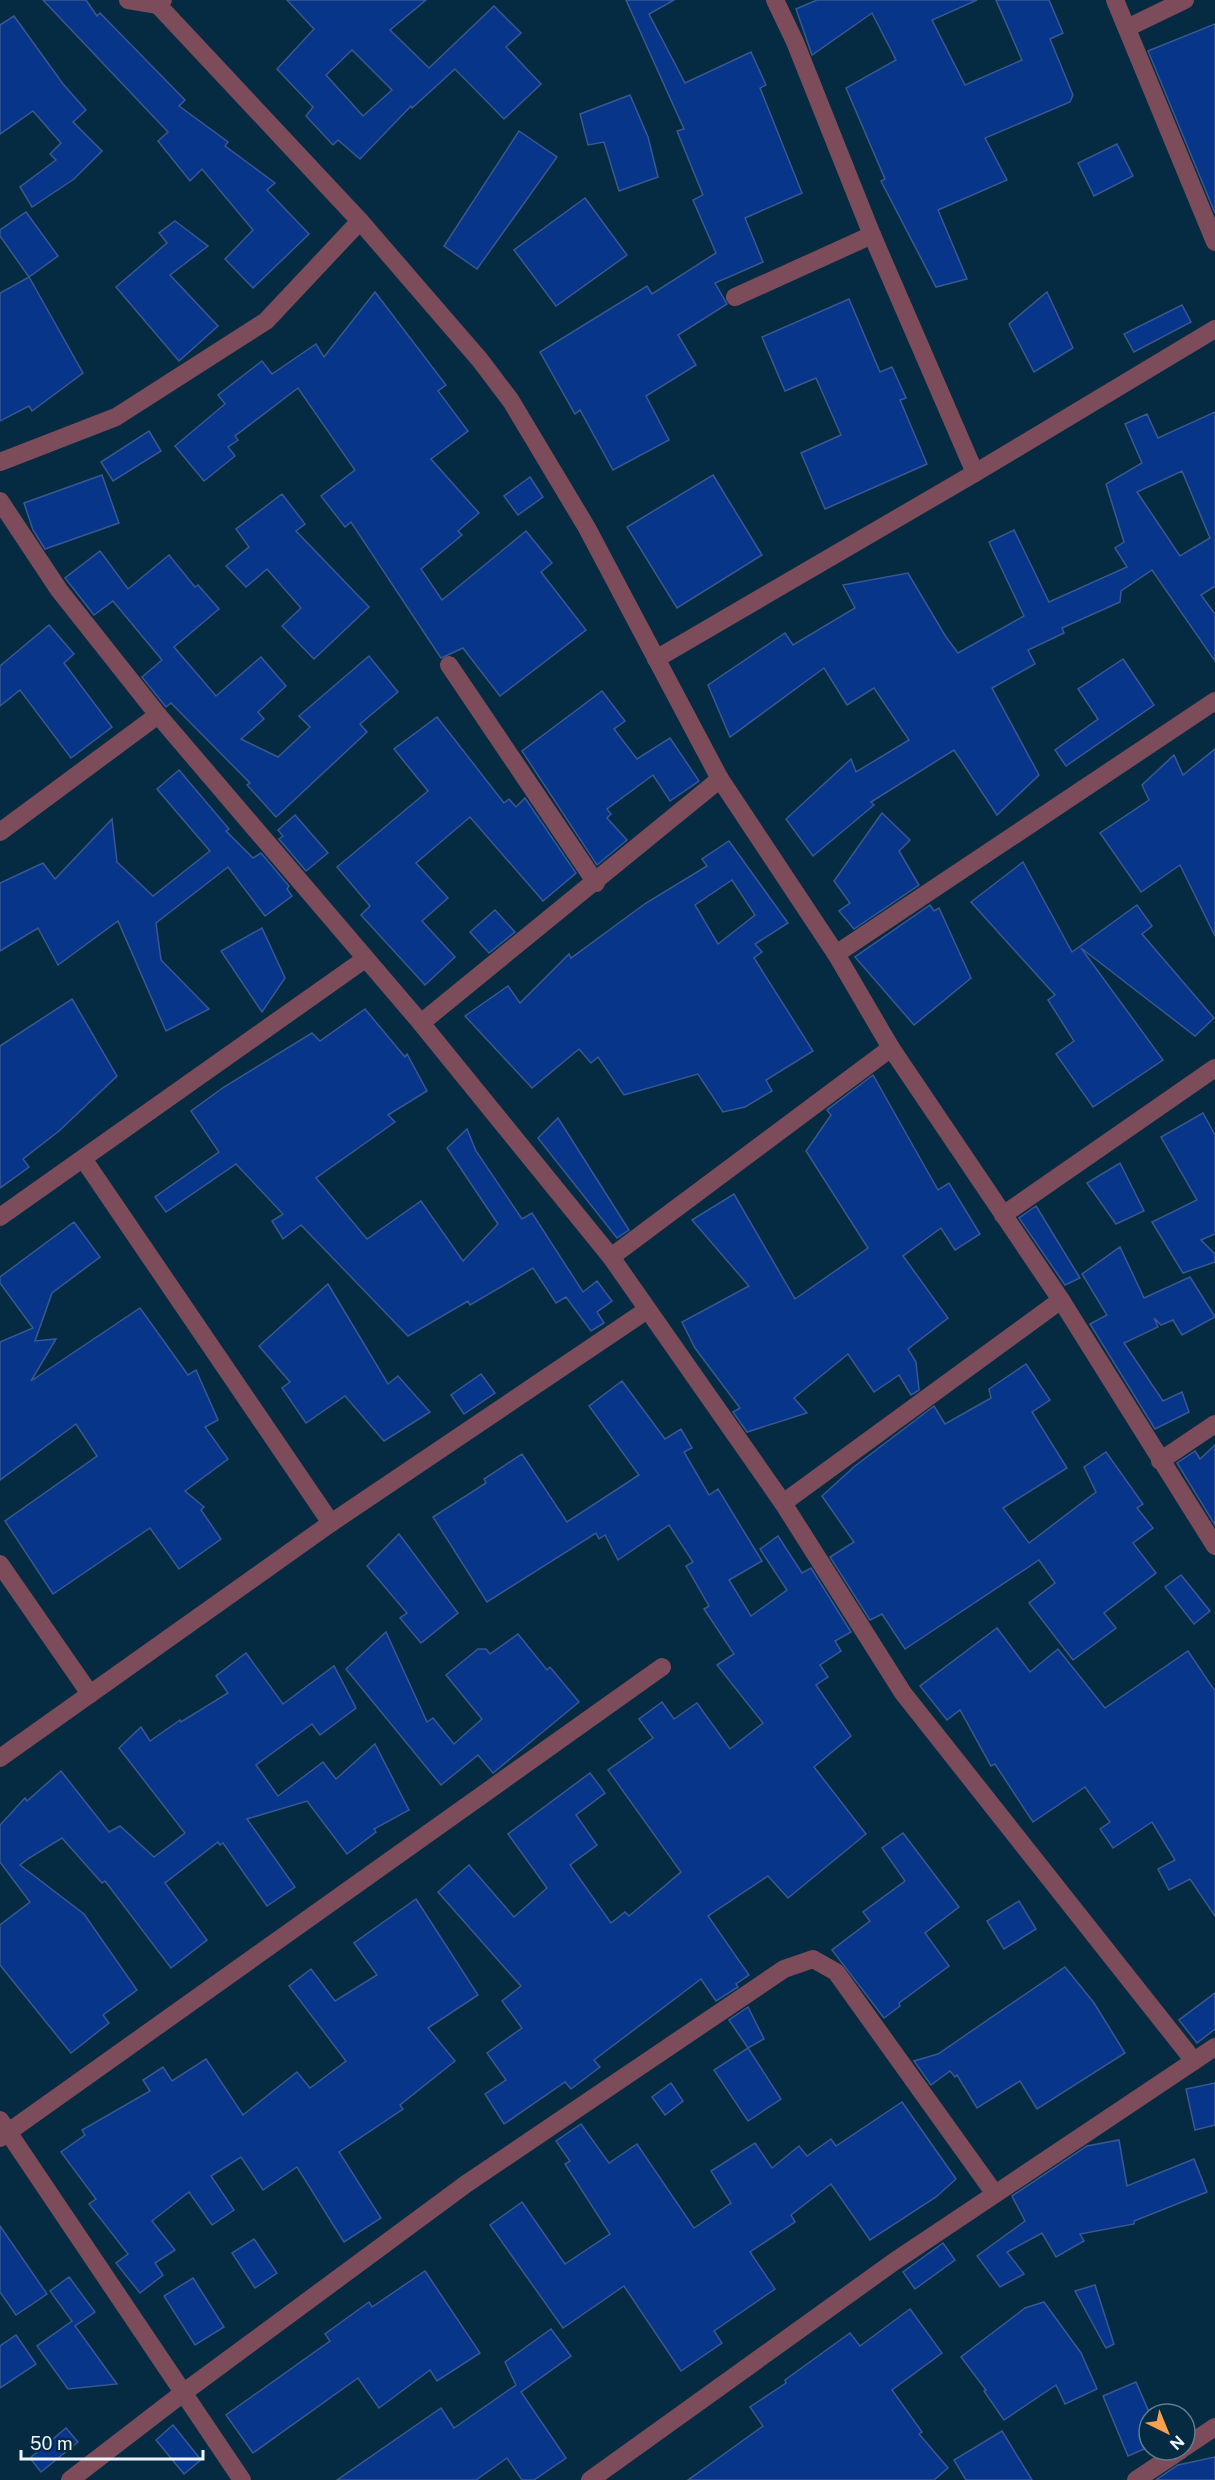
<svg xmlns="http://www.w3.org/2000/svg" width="1215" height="2480" font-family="'Public Sans',sans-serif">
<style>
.building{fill:#07358a;stroke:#395891;stroke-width:1.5;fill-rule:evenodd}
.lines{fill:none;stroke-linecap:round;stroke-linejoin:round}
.street{stroke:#7d4c5a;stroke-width:18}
</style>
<rect width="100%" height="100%" fill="#052b43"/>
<g class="building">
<polygon points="43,0 86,0 97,16 100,13 185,100 179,106 228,142 225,146 275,183 267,190 309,234 253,288 225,259 253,230 202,169 190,181 158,141 168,132"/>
<path d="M287 0H426L390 30 429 68 494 6 521 33 506 47 541 84 504 119 455 69 412 108 411 106 360 159 338 140 333 145 306 116 313 107 277 69 314 29ZM352 50 392 90 363 116 326 75Z"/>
<polygon points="626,0 674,0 649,14 685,83 751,52 766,85 760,88 802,193 745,218 763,262 715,283 727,304 678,335 696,365 646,396 669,440 613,470 580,410 575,414 540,352 647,286 652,294 716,253 693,200 703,195 677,131 684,129"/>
<polygon points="817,0 977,0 932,20 965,85 1022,60 996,0 1049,0 1063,33 1050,39 1073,95 1070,102 985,138 1007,180 938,210 967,279 936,287 881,181 885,179 846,88 896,60 872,13 812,55 796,9"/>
<polygon points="14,16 63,84 86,110 73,122 102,151 74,179 32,207 20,187 56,160 50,154 61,143 33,111 0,134 0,25"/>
<polygon points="1215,24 1215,213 1148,51"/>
<polygon points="630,95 648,137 658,177 619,191 604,142 588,145 580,114"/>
<polygon points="519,131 557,157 477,269 444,246"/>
<polygon points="1117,144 1133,176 1094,196 1078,163"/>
<polygon points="585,198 627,255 556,306 514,250"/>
<polygon points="26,212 58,256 29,277 0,236 0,230"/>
<polygon points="175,221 208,246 170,275 218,326 179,361 116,287 167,243 159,233"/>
<polygon points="29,277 83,373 32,411 29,406 0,421 0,293"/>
<polygon points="375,292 446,385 438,391 468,431 431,459 479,513 458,531 462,535 421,569 442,600 526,531 552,563 541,572 586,630 500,696 463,648 441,658 351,522 345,527 321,496 355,470 298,388 235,436 238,440 228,447 235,456 204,481 175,446 225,404 218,395 262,361 272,374 316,344 324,357"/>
<polygon points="1047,292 1073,348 1034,372 1009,324"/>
<polygon points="849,299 880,372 892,367 906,398 900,400 927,464 825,509 801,453 841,435 816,378 785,391 762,337"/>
<polygon points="1182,305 1191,322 1134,352 1124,334"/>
<path d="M1215 412V586L1201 595 1215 614V661L1152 570 1121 591 1120 602 1062 628 1064 633 1028 650 1035 664 992 688 1039 775 997 815 954 750 871 802 874 805 813 856 786 819 851 759 856 772 909 740 874 688 847 705 824 668 730 737 708 685 785 633 793 645 855 608 843 585 908 573 946 637 958 653 1024 616 989 542 1014 530 1049 602 1127 567 1115 548 1124 542 1106 484 1142 463 1125 424 1147 414 1158 438ZM1182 471 1210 538 1180 556 1137 492Z"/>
<polygon points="149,431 161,451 113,481 101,462"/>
<polygon points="102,475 119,523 45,549 33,530 24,503"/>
<polygon points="713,475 762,555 677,608 627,527"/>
<polygon points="530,477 543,497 518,515 504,496"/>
<polygon points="282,494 305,524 296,531 369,607 314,659 282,626 301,608 267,569 246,587 226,566 249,547 236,529"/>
<polygon points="100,551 128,589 169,555 195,587 198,585 219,609 174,647 216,696 261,657 286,686 258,712 264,719 241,739 278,757 310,727 299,716 369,656 398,692 360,724 367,732 276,817 247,785 250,783 171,703 166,707 142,677 162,660 113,601 94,615 65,578"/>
<polygon points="49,625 74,654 64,663 112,727 71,758 20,690 0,706 0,666"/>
<polygon points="1123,659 1154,705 1066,766 1055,750 1098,719 1078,689"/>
<polygon points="602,691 625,721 614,729 637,759 670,738 699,781 670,801 653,775 607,809 611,814 607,818 627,840 597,865 522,751"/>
<polygon points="437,717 504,803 509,799 516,807 525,798 576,873 543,901 470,817 416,863 448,898 422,921 455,957 425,985 361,915 370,906 337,867 428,791 394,749"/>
<polygon points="1215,749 1215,936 1180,865 1141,892 1100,833 1149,800 1142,785 1174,755 1183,775"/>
<polygon points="179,770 229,829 226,831 253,858 261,853 289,886 287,889 292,896 265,916 228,867 156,923 161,960 209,1009 166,1031 118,921 58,965 38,928 0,951 0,883 43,863 55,879 112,819 117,862 153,896 210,851 157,789"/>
<polygon points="882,813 910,840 899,851 919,885 854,929 839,911 850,903 834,881"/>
<polygon points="295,815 328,853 306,871 279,839 283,836 278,830"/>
<path d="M729 841 788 923 755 944 762 952 754 958 813 1051 766 1080 772 1091 745 1107 723 1112 698 1074 624 1095 598 1057 591 1063 579 1049 532 1088 465 1016 508 986 520 1003 569 954 571 958 646 903 707 866 702 859ZM732 880 755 915 718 944 695 905Z"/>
<polygon points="1023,862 1072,952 1137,905 1152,926 1142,934 1214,1018 1195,1036 1081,948 1163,1060 1093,1107 1056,1054 1074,1041 1048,1000 1055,995 971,902"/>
<polygon points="930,905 934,911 939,908 971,978 914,1025 855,957"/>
<polygon points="495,910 515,932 489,953 470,932"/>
<polygon points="262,928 285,978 262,1012 221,951"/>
<polygon points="72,999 117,1076 59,1131 23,1159 29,1167 0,1188 0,1046"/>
<polygon points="365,1009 405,1057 407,1054 427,1091 388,1115 395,1122 316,1178 367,1239 421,1201 463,1261 498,1224 447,1148 467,1129 476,1151 522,1219 532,1213 583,1292 597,1281 612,1301 597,1312 604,1323 591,1331 566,1297 556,1303 533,1268 470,1305 468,1301 408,1336 301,1225 283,1239 272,1221 283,1214 236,1164 166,1212 155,1197 219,1152 191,1111 224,1087 312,1033 320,1041"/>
<polygon points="873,1075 938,1190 949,1183 980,1234 955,1250 941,1228 903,1256 948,1318 908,1349 916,1362 919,1390 911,1395 899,1375 874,1392 848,1354 794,1398 807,1413 747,1432 733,1412 740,1408 695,1348 682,1322 749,1286 692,1220 734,1194 795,1299 868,1248 806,1151 831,1115 827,1110"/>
<polygon points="1203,1113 1215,1135 1215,1234 1201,1240 1215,1254 1215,1262 1183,1273 1152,1222 1197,1200 1161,1137"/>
<polygon points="558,1118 629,1230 617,1238 538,1138"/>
<polygon points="1120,1163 1144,1211 1116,1224 1087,1183"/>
<polygon points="1036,1206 1080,1278 1065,1285 1019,1218"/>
<polygon points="74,1222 100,1257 52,1293 35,1341 56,1339 31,1381 140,1308 188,1375 196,1370 218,1420 205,1427 228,1459 185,1491 204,1507 201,1510 221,1539 179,1569 150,1528 53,1594 5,1521 97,1456 76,1424 0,1480 0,1342 33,1328 0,1283 0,1277"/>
<polygon points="1120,1247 1144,1298 1190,1277 1215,1317 1182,1335 1173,1320 1161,1325 1154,1318 1158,1327 1124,1343 1163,1401 1182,1392 1189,1412 1155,1429 1090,1324 1107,1315 1082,1274"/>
<polygon points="328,1284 388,1384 398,1376 430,1412 384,1441 345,1396 306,1423 282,1388 290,1382 259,1346"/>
<polygon points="1026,1364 1050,1400 1032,1412 1067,1468 1003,1508 1029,1543 1096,1492 1084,1467 1106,1452 1143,1504 1137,1508 1153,1528 1133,1543 1156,1573 1104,1613 1116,1628 1073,1660 1029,1603 1055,1583 1039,1560 905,1649 882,1614 870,1620 830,1557 854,1542 822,1496 855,1466 934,1406 945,1424 991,1398 989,1389"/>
<polygon points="481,1374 495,1393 464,1414 451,1395"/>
<polygon points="622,1381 665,1439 681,1429 692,1448 684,1452 709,1495 718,1489 762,1561 729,1580 751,1616 787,1590 760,1549 778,1536 802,1573 811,1568 851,1632 835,1641 841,1651 820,1665 828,1677 816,1685 851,1736 814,1767 866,1834 788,1898 768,1876 708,1916 749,1975 736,1984 738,1987 716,2001 701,1979 594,2060 600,2067 571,2089 565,2082 504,2124 485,2094 506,2080 487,2053 522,2028 502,2001 521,1986 438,1892 469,1865 514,1917 547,1888 508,1834 590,1773 605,1793 576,1815 597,1845 570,1865 611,1923 625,1912 629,1916 681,1872 608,1770 653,1738 639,1719 662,1702 674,1719 697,1703 730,1749 763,1723 717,1665 734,1654 704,1609 709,1606 686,1566 693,1562 669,1525 618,1560 605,1535 599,1539 596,1533 487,1602 433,1517 486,1483 484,1479 522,1454 567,1522 639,1475 589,1406"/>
<polygon points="1215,1445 1215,1525 1177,1463 1195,1451 1200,1459"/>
<polygon points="399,1534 458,1613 421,1643 400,1618 407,1613 367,1566"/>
<polygon points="1181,1575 1210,1611 1194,1624 1165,1587"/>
<polygon points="997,1628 1030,1672 1058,1649 1105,1708 1188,1651 1215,1691 1215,1916 1190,1879 1169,1890 1158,1869 1175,1860 1152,1822 1113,1848 1100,1829 1110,1822 1085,1787 1033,1822 995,1764 991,1766 960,1710 947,1720 920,1686"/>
<polygon points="386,1632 427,1722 433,1718 454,1744 482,1719 446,1675 478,1649 486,1649 490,1654 518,1634 547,1670 550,1667 579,1702 493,1773 478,1755 441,1785 346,1669"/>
<polygon points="246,1653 283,1704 334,1666 356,1708 320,1735 312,1724 256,1765 278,1796 323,1762 336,1779 375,1744 409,1810 374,1829 376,1832 347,1854 307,1801 247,1819 295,1887 267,1906 223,1843 220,1845 218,1842 165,1883 207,1940 171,1968 105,1881 102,1883 62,1838 29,1858 20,1865 84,1914 137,1990 103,2015 109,2023 71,2053 0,1965 0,1925 30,1902 0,1862 0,1825 25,1798 27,1801 61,1771 109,1832 120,1826 154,1857 185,1833 119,1748 141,1727 150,1741 180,1720 181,1722 228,1693 216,1676"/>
<polygon points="903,1833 959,1907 925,1933 949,1966 899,2003 900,2006 884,2018 832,1950 870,1921 863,1912 905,1881 882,1848"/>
<polygon points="416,1899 478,1995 428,2028 455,2061 400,2105 403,2109 339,2152 381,2218 344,2242 297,2167 263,2190 241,2157 211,2176 234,2210 212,2225 189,2192 152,2221 175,2250 155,2263 163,2275 140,2293 116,2263 128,2254 89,2204 96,2199 61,2152 85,2135 82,2130 150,2091 143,2080 163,2067 172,2081 206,2059 243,2115 297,2072 310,2088 346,2061 289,1986 311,1969 335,2001 377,1975 354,1943"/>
<polygon points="1019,1901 1036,1929 1004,1949 987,1921"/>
<polygon points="1065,1967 1094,2003 1125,2053 1037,2109 1020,2081 977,2108 957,2075 955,2077 950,2071 931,2085 914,2061 938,2054"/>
<polygon points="1215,1993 1215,2029 1197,2043 1179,2020"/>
<polygon points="748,2007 764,2039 748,2048 729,2020"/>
<polygon points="748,2048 781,2099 748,2121 714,2070"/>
<polygon points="671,2083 683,2101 665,2115 652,2097"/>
<polygon points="1215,2083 1215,2125 1195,2130 1186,2089"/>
<polygon points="902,2102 956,2179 936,2197 870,2240 831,2184 791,2215 795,2222 750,2252 775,2289 714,2331 722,2343 681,2371 624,2286 563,2328 490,2225 522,2202 565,2264 610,2234 565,2164 570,2161 556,2141 581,2124 609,2163 637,2144 694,2228 731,2203 711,2171 755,2143 772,2168 799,2146 807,2156 831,2139 836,2146"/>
<polygon points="1119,2140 1127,2186 1194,2159 1207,2192 1134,2221 1134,2224 1080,2234 1084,2241 1056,2257 1042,2233 1007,2252 1024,2274 1000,2287 977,2256 1025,2221 1012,2196 1087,2146"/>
<polygon points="0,2226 47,2294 16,2315 0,2292"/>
<polygon points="254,2239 277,2273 255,2288 232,2253"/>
<polygon points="943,2243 955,2260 915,2289 903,2272"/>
<polygon points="425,2271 480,2353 437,2381 430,2370 379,2408 358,2378 253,2453 226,2415 330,2341 325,2334 369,2302 372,2307"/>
<polygon points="69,2277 95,2312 75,2326 117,2384 68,2389 37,2346 72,2321 50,2291"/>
<polygon points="193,2278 224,2327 195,2345 164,2296"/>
<polygon points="1095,2285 1114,2344 1106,2348 1075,2291"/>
<polygon points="1044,2302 1081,2353 1097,2389 1065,2404 1056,2385 1004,2420 984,2391 986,2390 961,2357 1025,2308"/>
<polygon points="910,2309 942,2353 892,2390 922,2432 919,2434 948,2468 934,2480 688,2480 763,2426 750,2407 786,2383 785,2380 850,2333 860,2346"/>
<polygon points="551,2329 571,2356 521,2392 566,2458 534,2480 522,2480 507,2458 476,2480 337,2480 441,2408 454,2428 516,2385 505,2362"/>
<polygon points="16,2335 36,2364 0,2388 0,2346"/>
<polygon points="1136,2382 1149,2412 1149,2447 1128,2456 1103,2396"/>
<polygon points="173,2425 201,2460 184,2474 156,2440"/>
<polygon points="66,2428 78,2442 41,2472 30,2458"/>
<polygon points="1002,2431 1032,2480 966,2480 954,2460"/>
<polygon points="1215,2457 1215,2480 1156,2480 1178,2465"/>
</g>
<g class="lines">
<g class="street">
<polyline points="128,0 158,5"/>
<polyline points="163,0 158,5 360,221 480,360 511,401 587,528 720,779 836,954 891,1048 1061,1300 1215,1546"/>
<polyline points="775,0 795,42 872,235 975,473"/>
<polyline points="1115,0 1215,242"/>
<polyline points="1127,28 1185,0"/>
<polyline points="735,297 872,235"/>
<polyline points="0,462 116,417 266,321 360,221"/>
<polyline points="0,501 59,590 158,715 421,1023 611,1257 783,1503 903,1693 1194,2061"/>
<polyline points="656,659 975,473 1215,329"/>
<polyline points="449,665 596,883"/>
<polyline points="0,832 158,715"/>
<polyline points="836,954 1215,701"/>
<polyline points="421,1023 720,779"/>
<polyline points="84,1160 331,1523"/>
<polyline points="1003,1215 1215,1068"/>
<polyline points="0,1217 365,959"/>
<polyline points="611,1257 891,1048"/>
<polyline points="1160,1461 1215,1424"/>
<polyline points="783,1503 1061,1300"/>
<polyline points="0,1564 90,1694"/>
<polyline points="0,1758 331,1523 647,1310"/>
<polyline points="0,2120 242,2480"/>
<polyline points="0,2138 662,1667"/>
<polyline points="1185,2447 1215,2427"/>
<polyline points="70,2480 183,2393 466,2184 784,1969 813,1959 836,1972 995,2194"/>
<polyline points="590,2480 895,2261 1215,2047"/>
<polyline points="1136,2480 1181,2450"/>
</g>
</g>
<g transform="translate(1167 2432) rotate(137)"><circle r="28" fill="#052b43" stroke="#627c8c" stroke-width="1.5"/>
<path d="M0-4.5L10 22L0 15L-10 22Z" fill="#f8a04b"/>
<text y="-9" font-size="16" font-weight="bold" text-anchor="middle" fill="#eef5fa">N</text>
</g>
<path d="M21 2450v9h182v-9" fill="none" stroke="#eef5fa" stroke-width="3"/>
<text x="30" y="2450" font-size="18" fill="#eef5fa" stroke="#052b43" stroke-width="4.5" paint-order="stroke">50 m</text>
</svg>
